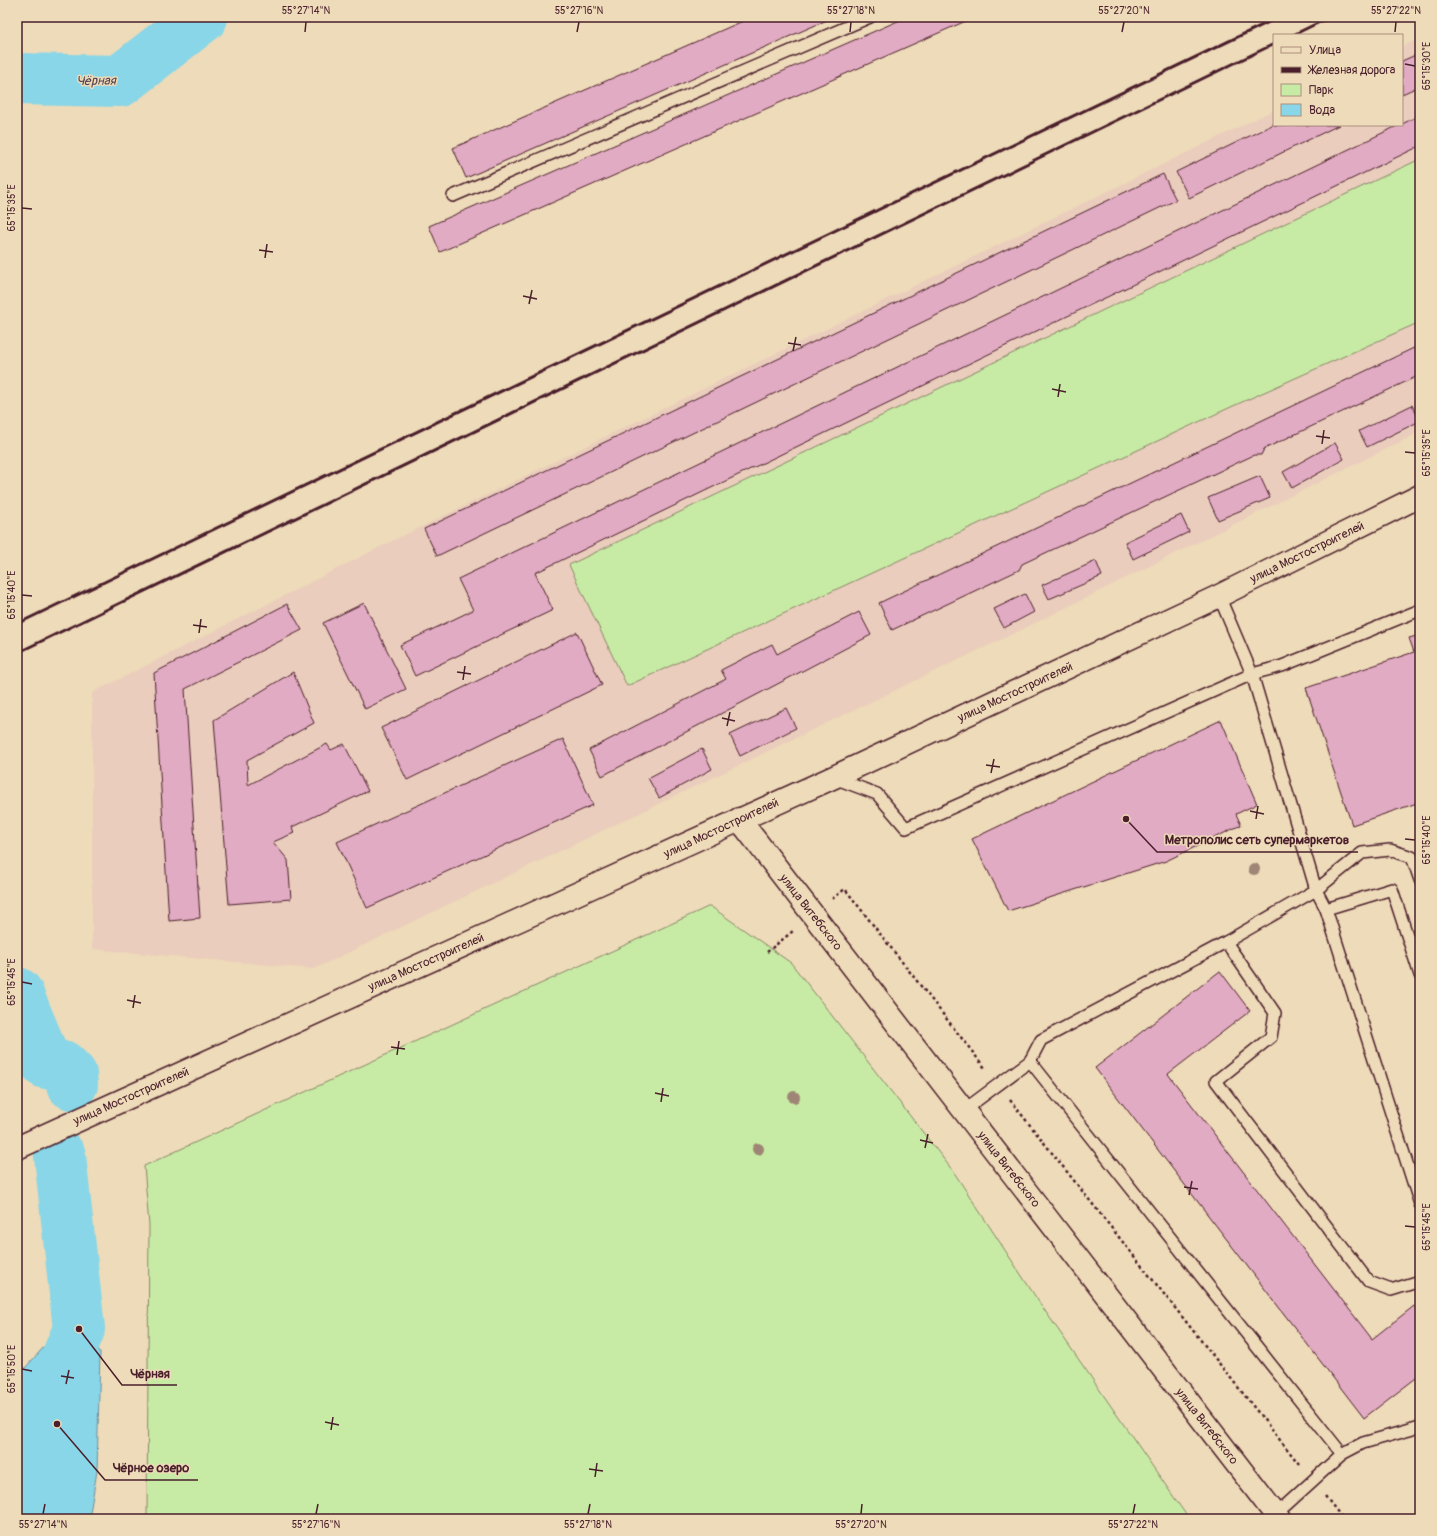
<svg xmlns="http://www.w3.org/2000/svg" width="1437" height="1536" font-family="Pangolin,sans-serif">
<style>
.built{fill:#eacdbc}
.green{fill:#c7eba4;stroke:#888568}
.water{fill:#88d6e7;stroke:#6f8d9c}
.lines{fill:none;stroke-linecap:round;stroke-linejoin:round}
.river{stroke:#88d6e7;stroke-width:52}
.building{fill:#e1abc3;stroke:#4a1f2b}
.service-casing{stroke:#4a1f2b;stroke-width:14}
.tertiary-casing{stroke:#4a1f2b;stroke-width:25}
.secondary-casing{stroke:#4a1f2b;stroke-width:25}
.path{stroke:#4a1f2b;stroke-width:2.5;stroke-dasharray:3 3;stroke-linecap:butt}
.service{stroke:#eedbb9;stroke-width:11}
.tertiary{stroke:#eedbb9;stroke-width:22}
.secondary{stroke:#eedbb9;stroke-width:22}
.rail{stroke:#4a1f2b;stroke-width:3}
.tree{fill:#9e8575}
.ticks{fill:none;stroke:#4a1f2b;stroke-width:1.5}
.labels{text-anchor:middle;stroke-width:3;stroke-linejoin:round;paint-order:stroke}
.street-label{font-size:12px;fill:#4a1f2b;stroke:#eedbb9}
.water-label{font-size:13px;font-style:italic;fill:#564451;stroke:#eedbb9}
.leader{fill:none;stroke:#4a1f2b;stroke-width:1.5}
.callout-dot{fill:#4a1f2b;stroke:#eedbb9;stroke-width:1.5}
.callout-label{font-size:13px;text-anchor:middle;font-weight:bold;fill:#4a1f2b;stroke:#eedbb9;stroke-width:3;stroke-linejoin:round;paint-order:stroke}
.neatline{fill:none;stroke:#4a1f2b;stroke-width:1.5}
.ticks-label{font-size:10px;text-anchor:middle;fill:#4a1f2b}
</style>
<rect width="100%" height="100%" fill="#eedbb9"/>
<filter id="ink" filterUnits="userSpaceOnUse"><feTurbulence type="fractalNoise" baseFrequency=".025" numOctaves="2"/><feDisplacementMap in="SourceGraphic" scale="8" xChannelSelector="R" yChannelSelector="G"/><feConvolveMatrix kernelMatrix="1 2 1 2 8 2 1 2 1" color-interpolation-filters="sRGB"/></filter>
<g filter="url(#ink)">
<polygon class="built" points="1420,38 1420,432 1021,630 314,969 92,949 92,693 386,544 1274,110 1274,125 1402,125 1402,47"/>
<g class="green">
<polygon points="1420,159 1420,322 1231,407 627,686 569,565"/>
<polygon points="710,906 791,963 953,1171 1041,1305 1189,1519 147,1519 149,1225 144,1166"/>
</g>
<polygon class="water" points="60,1329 100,1352 97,1471 89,1519 17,1519 17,1377"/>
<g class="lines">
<g class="river">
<polyline points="17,79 120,81 202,17"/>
<polyline points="17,993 46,1063 62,1066 71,1075 72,1084"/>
<polyline points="17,1479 79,1329 60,1156"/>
</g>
</g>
<g class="building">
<polygon points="752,17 834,17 466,178 453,148"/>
<polygon points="907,17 975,17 440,252 429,226"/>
<polygon points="1420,53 1420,86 1402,94 1402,61"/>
<polygon points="1420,115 1420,146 535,573 553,610 415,676 400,645 473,610 458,579 1399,125 1402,125 1402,124"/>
<polygon points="1274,124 1274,125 1339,125 1189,198 1176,172"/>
<polygon points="1163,174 1176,200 437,556 424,529"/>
<polygon points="1420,345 1420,375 1264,449 1261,455 1254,455 1022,564 1019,570 892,630 879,603"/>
<polygon points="1412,405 1420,421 1367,447 1359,431"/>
<polygon points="1335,443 1344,459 1292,488 1283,472"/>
<polygon points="1260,476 1270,498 1218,520 1208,498"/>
<polygon points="1181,515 1189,532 1133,559 1125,542"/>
<polygon points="1096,561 1102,576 1049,599 1042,585"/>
<polygon points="1025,594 1034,612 1004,628 994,609"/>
<polygon points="364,603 406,689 365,709 323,623"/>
<polygon points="287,604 302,630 185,689 200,918 169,921 154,673"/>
<polygon points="859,612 871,635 602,776 589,750 726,679 721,670 772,644 777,654"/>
<polygon points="577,632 602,685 407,780 381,728"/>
<polygon points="1420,635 1420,802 1352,825 1306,688 1414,652 1409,638"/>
<polygon points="293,672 314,723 247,760 248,785 327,744 331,750 344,744 368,791 292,827 294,833 273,842 288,860 291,899 229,904 214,720"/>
<polygon points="786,708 796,728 740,756 730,735"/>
<polygon points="1221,720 1257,804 1236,814 1241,825 1166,861 1008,911 972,839"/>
<polygon points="563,739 593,805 367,908 337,842"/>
<polygon points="702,749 712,769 659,798 648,778"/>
<polygon points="1220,971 1250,1011 1168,1074 1372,1339 1414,1306 1420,1313 1420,1375 1364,1418 1095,1068"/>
</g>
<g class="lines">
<defs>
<g id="service">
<polyline points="453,196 870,17"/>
<polyline points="1219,596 1252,674 1316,890 1362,853 1390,850 1412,857 1420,880"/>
<polyline points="834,778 877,794 906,828 1252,674 1282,666 1420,610"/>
<polyline points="1326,909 1420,1204"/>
<polyline points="1226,942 1275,1013 1271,1037 1216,1081 1369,1282 1391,1290 1420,1281"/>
<polyline points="964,1110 1030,1061"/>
<polyline points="1342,1454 1363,1443 1420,1427"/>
<polyline points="1275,1515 1342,1454 1030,1061 1041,1040 1226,942 1316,890 1326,909 1392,889 1420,975"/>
</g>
<polyline id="tertiary" points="739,819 1279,1519"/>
<polyline id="secondary" points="17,1148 832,778 1219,596 1420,496"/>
</defs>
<use href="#service" class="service-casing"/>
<use href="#tertiary" class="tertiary-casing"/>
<use href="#secondary" class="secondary-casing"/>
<g class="path">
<polyline points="832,899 845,889 985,1068"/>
<polyline points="767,952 793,931"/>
<polyline points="1010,1100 1299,1464"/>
<polyline points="1325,1496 1343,1519"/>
</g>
<use href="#service" class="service"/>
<use href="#tertiary" class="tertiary"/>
<use href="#secondary" class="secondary"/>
<g class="rail">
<polyline points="1293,35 1330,17"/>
<polyline points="17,624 1279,17"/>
<polyline points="17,653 1274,44"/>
</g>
</g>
<g class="tree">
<circle cx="1254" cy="869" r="6"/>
<circle cx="794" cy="1097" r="6"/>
<circle cx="758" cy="1149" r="6"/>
</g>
</g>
<path class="ticks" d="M305 32 306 22M577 32 579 22M850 32 851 22M1122 32 1124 22M1395 32 1396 22M1405 64 1415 66M22 208 32 209M259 250 273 252M265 258 267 244M523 296 537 299M529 304 532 290M788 343 801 345M793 351 796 337M1052 389 1066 392M1058 397 1060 384M1316 436 1330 438M1322 444 1324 430M1405 452 1415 453M22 595 32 596M193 625 207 627M199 633 201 619M457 672 471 674M463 680 465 666M722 718 735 721M727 726 730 712M986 765 1000 767M991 773 994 759M1250 811 1264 814M1256 819 1258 806M1405 839 1415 840M22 982 32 984M127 1000 141 1003M133 1008 135 995M391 1047 405 1049M397 1055 399 1041M655 1093 669 1096M661 1102 663 1088M920 1140 933 1143M925 1148 928 1134M1184 1187 1198 1189M1189 1195 1192 1181M1405 1226 1415 1227M22 1369 32 1371M61 1376 74 1378M66 1384 69 1370M325 1422 339 1425M331 1430 333 1417M589 1469 603 1471M595 1477 597 1463M43 1514 45 1504M316 1514 318 1504M588 1514 590 1504M861 1514 862 1504M1133 1514 1135 1504"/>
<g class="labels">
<g class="street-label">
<text transform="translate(1307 552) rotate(-26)" y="4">улица Мостостроителей</text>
<text transform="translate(1015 692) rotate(-25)" y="4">улица Мостостроителей</text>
<text transform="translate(721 828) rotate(-25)" y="4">улица Мостостроителей</text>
<text transform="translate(811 912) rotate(52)" y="4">улица Витебского</text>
<text transform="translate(426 962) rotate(-24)" y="4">улица Мостостроителей</text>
<text transform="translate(131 1096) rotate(-24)" y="4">улица Мостостроителей</text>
<text transform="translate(1009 1169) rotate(52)" y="4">улица Витебского</text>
<text transform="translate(1207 1426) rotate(52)" y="4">улица Витебского</text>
</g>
<g class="water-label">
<text transform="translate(96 80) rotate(-1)" y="5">Чёрная</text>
</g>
</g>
<path class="leader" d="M1126 819L1157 852H1358M79 1329L122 1385H177M57 1424L105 1480H198"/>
<g class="callout-dot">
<circle cx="1126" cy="819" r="4"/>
<circle cx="79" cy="1329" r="4"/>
<circle cx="57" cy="1424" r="4"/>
</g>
<g class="callout-label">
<text x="1257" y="844">Метрополис cеть супермаркетов</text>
<text x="150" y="1378">Чёрная</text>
<text x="151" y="1472">Чёрное озеро</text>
</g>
<rect width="1437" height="1536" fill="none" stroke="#eedbb9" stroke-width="44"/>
<rect x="1273" y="34" width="130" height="92" fill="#eedbb9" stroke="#ac9080"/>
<rect x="1281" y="47" width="20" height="6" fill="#eedbb9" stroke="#ac9080"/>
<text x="1309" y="54" font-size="12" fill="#4a1f2b">Улица</text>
<rect x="1281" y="67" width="20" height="6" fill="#4a1f2b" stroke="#ac9080"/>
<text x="1309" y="74" font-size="12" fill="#4a1f2b">Железная дорога</text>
<rect x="1281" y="84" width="20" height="12" fill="#c7eba4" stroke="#ac9080"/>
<text x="1309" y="94" font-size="12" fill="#4a1f2b">Парк</text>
<rect x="1281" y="104" width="20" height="12" fill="#88d6e7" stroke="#ac9080"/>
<text x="1309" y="114" font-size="12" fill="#4a1f2b">Вода</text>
<rect x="22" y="22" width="1393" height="1492" class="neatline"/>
<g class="ticks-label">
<text x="306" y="14">55°27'14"N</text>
<text x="579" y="14">55°27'16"N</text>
<text x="851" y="14">55°27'18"N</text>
<text x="1124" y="14">55°27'20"N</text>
<text x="1396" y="14">55°27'22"N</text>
<text transform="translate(1426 66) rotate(-90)" y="4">65°15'30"E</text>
<text transform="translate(11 208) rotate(-90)" y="4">65°15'35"E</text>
<text transform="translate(1426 453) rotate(-90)" y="4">65°15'35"E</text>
<text transform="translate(11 595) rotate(-90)" y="4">65°15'40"E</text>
<text transform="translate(1426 840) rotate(-90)" y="4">65°15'40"E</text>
<text transform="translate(11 982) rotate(-90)" y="4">65°15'45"E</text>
<text transform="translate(1426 1227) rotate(-90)" y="4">65°15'45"E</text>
<text transform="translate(11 1369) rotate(-90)" y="4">65°15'50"E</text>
<text x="43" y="1528">55°27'14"N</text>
<text x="316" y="1528">55°27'16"N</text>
<text x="588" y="1528">55°27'18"N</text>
<text x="861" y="1528">55°27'20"N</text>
<text x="1133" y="1528">55°27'22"N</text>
</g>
</svg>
